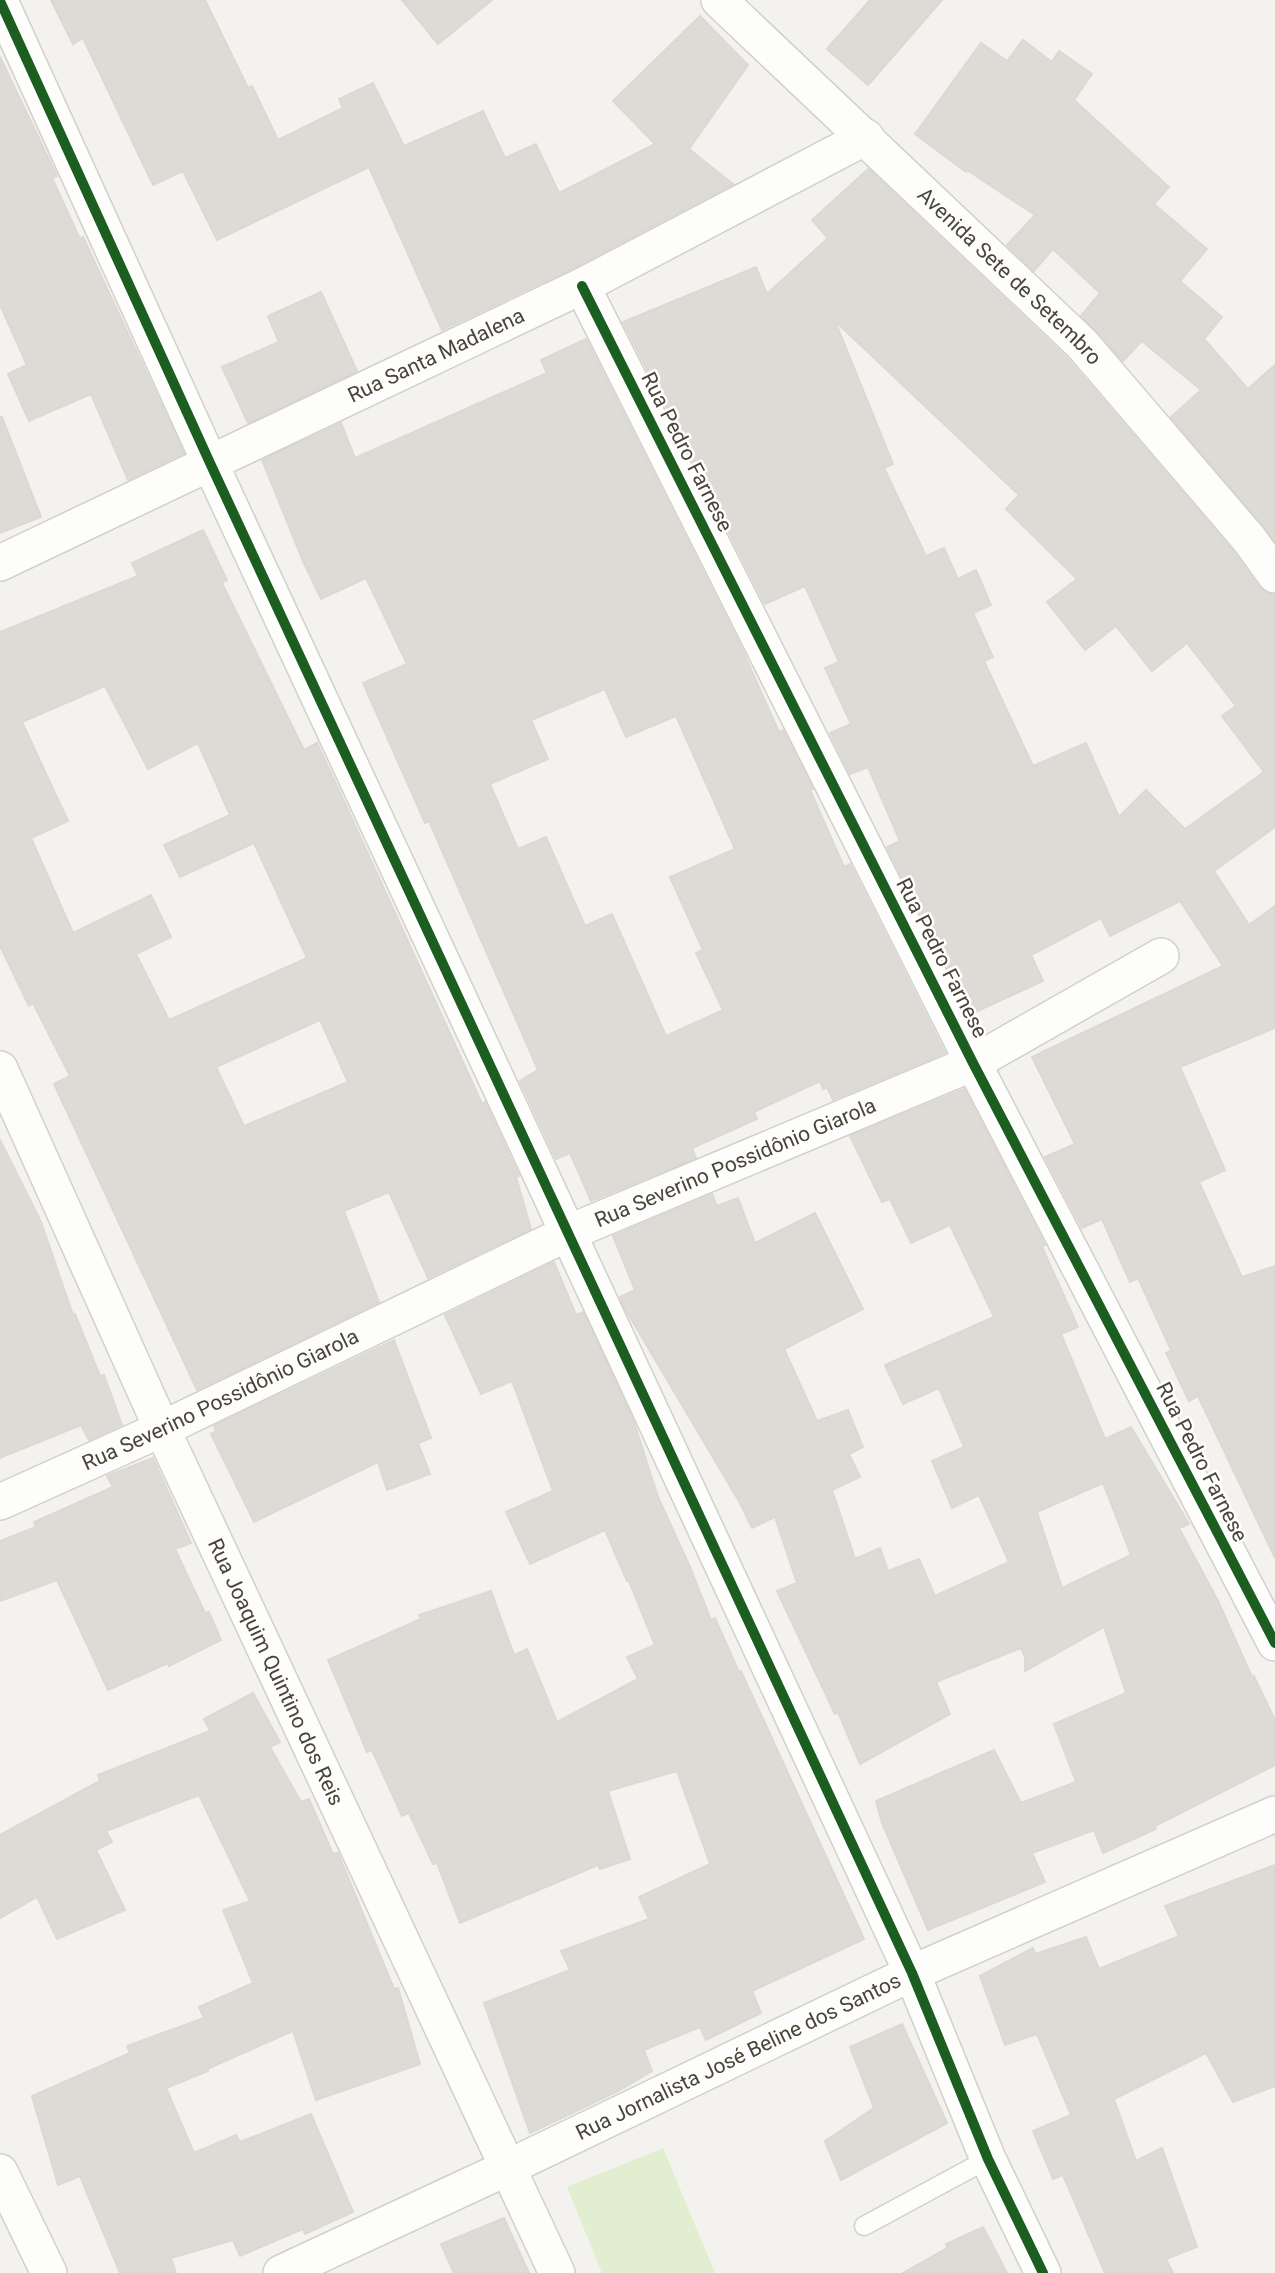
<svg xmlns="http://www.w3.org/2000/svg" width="1275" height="2273" font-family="Roboto,sans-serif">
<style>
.green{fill:#e1eecf}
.building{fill:#dedbd6;stroke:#dcd9d4;stroke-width:2;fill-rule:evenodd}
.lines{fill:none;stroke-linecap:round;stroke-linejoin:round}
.lane-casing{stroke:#d2d0cb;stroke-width:21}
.street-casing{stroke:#d2d0cb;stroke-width:38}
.lane{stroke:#fdfdfc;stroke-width:18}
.street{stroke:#fdfdfc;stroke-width:35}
.cycleway-casing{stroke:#fff;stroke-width:15}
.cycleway{stroke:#1b5e20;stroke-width:10}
.labels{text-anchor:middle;stroke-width:5;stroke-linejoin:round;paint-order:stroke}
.street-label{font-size:21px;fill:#4b4439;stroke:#fff}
</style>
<rect width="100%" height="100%" fill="#f4f2ee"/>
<polygon class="green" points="663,2148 715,2273 602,2273 567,2187"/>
<g class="building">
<polygon points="51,0 205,0 248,88 252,86 278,140 343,108 339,99 373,83 404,146 483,111 505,158 536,144 559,193 655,144 613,101 700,16 748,65 689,149 733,184 573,268 442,330 369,167 217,240 183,171 153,185 83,38 73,44"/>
<polygon points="402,0 492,0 438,44"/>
<polygon points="870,0 942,0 868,85 827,49"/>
<polygon points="1023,40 1052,62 1059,51 1092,74 1074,100 1169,187 1154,204 1207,249 1180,281 1222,317 1204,339 1248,389 1275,365 1275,541 1171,417 1201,390 1142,341 1123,361 1081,316 1100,293 1053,249 1034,271 1007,245 1035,215 967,170 966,172 915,134 981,43 1007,61"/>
<polygon points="0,57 57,176 52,178 80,239 83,237 184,453 128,480 91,394 29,421 8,374 27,365 0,305"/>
<path d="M868 169 1067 358 1233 551 1259 587 1266 593 1275 595V827L1214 871 1249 925 1275 906V1028L1180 1067 1225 1170 1199 1182 1242 1277 1275 1266V1558L1198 1396 1189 1401 1166 1353 1171 1350 1138 1278 1130 1282 1102 1219 1082 1228 1045 1157 1075 1144 1032 1057 1223 966 1180 901 1110 936 1101 918 1031 955 1043 981 971 1014 887 847 900 841 868 767 850 774 830 733 851 724 825 668 839 662 805 586 765 604 623 322 756 267 767 294 828 238 812 220ZM835 321 1019 495 1006 509 1077 579 1047 602 1085 650 1116 626 1152 671 1187 643 1236 706 1222 716 1264 772 1185 829 1146 790 1119 817 1086 743 1033 766 984 661 993 657 973 613 991 605 976 570 958 579 944 548 926 556 884 468 893 464Z"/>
<polygon points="321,292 357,371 248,423 222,367 279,342 268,316"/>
<path d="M586 339 740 645 779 732 783 730 813 789 810 790 844 867 850 864 945 1053 833 1100 827 1087 823 1089 820 1081 754 1112 757 1119 692 1148 696 1158 591 1201 570 1153 556 1159 520 1081 538 1070 429 821 425 823 363 683 407 664 366 578 321 599 303 561 262 460 341 423 355 458 547 373 541 360ZM605 689 626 737 676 716 735 849 670 877 703 950 696 953 723 1010 666 1036 612 914 585 926 546 837 518 849 490 784 548 759 531 720Z"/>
<polygon points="0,417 2,417 41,517 0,533"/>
<path d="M203 530 227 580 222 583 304 750 317 743 344 801 463 1062 482 1104 485 1102 519 1176 516 1177 531 1229 428 1278 389 1192 344 1211 379 1302 197 1390 54 1084 70 1076 33 1003 29 1006 0 946V632L138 576 132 563ZM105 686 148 769 198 743 230 815 164 845 180 877 254 843 307 958 169 1020 136 954 171 937 151 895 73 933 31 838 68 821 22 722ZM320 1020 348 1082 244 1126 216 1067Z"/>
<path d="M964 1089 1045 1245 1042 1247 1078 1327 1061 1334 1105 1439 1131 1427 1189 1524 1179 1528 1218 1601 1252 1677 1254 1676 1275 1720V1765L1155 1826 1156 1829 1103 1853 1094 1830 1032 1853 1045 1882 928 1930 882 1823 876 1801 994 1750 1021 1803 1076 1782 1054 1724 1126 1693 1104 1627 1025 1671V1657L1021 1648 936 1682 950 1714 860 1764 838 1712 835 1714 777 1591 797 1583 775 1517 752 1528 740 1503 624 1307 620 1297 635 1290 613 1236 712 1194 717 1206 738 1198 755 1243 815 1213 863 1309 784 1349 817 1421 848 1410 863 1447 849 1454 860 1477 832 1490 855 1559 880 1548 888 1571 919 1559 935 1596 1009 1562 979 1495 952 1508 932 1461 964 1447 939 1388 903 1404 885 1365 994 1317 950 1225 911 1243 890 1199 882 1202 850 1136ZM1103 1483 1131 1555 1062 1588 1037 1512Z"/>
<polygon points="0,1140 41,1222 73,1315 75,1314 100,1376 104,1375 122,1425 89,1440 81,1425 0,1458"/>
<polygon points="554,1262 576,1315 583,1312 634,1422 658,1497 690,1567 711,1620 715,1618 739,1672 741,1671 864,1939 752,1991 761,2013 706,2040 700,2027 644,2050 652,2071 618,2091 530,2133 484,2003 570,1970 561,1951 649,1919 639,1897 710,1864 677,1771 608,1791 630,1859 600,1869 598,1865 460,1923 437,1863 433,1864 409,1813 402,1816 372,1750 367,1752 328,1660 421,1619 419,1615 491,1591 514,1655 527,1649 557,1722 638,1679 627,1657 655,1645 629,1581 627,1581 605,1530 530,1564 506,1512 553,1491 512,1381 481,1394 445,1315"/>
<polygon points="394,1340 431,1438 418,1443 430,1474 387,1490 378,1462 254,1522 211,1434 216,1431 214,1426"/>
<polygon points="153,1458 191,1543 175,1549 205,1613 209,1612 221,1640 169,1666 168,1663 108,1690 57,1580 0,1601 0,1541 36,1527 34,1522 113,1487 107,1476"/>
<polygon points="253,1693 280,1742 270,1747 301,1802 309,1799 333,1854 338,1853 394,1989 398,1988 420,2064 316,2100 293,2031 207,2069 208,2071 166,2088 194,2153 236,2135 240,2142 311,2114 353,2212 305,2234 303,2229 240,2256 233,2240 171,2258 176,2273 120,2273 80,2176 58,2185 32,2096 130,2053 127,2046 204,2018 199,2007 253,1983 223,1910 250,1901 199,1795 106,1831 112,1842 96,1850 125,1910 57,1939 37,1897 0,1918 0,1835 100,1781 98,1775 210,1731 204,1719"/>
<polygon points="1275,1865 1275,2086 1233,2102 1206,2053 1114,2099 1136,2161 1162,2148 1197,2247 1166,2259 1173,2273 1105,2273 1063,2175 1053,2179 1033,2131 1071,2115 1037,2034 1005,2045 980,1976 1033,1948 1035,1954 1086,1937 1099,1969 1179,1936 1165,1906"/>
<polygon points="902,2024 947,2123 841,2180 825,2141 874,2108 850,2047"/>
<polygon points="504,2218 529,2273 454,2273 441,2244"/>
<polygon points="983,2227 1007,2273 903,2273 947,2248 946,2244"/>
</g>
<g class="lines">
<defs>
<polyline id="lane" points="864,2226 988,2159"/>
<g id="street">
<path id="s1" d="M719 0 1082 344 1249 539 1275 575"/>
<polyline points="0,1 210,463 912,1973 988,2159 1043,2273"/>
<polyline points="582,286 973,1063 1275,1643"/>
<path id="s2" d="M0 563 582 286 866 137"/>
<path id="s3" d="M0 1069 162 1429 557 2273"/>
<path id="s4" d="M0 1502 162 1429 568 1233 973 1063 1161 956"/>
<polyline points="0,2172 49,2273"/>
<path id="s5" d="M281 2273 509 2167 912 1973 1275 1814"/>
</g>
</defs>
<use href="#lane" class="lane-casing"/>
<use href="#street" class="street-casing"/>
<use href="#lane" class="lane"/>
<use href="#street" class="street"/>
<defs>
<g id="cycleway">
<polyline points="0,1 210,463 912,1973 988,2159 1043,2273"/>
<polyline points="582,286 973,1063 1275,1643"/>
</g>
</defs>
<use href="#cycleway" class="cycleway-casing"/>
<use href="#cycleway" class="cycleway"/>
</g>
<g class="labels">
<g class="street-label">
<text dy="7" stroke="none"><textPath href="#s1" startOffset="401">Avenida Sete de Setembro</textPath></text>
<text dy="7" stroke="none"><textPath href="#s2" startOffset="483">Rua Santa Madalena</textPath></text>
<text transform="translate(687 452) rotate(63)" y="7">Rua Pedro Farnese</text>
<text transform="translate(942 958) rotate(63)" y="7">Rua Pedro Farnese</text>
<text dy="7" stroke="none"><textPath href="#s4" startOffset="810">Rua Severino Possidônio Giarola</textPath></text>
<text dy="7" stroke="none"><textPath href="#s4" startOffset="243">Rua Severino Possidônio Giarola</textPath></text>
<text transform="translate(1202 1462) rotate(63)" y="7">Rua Pedro Farnese</text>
<text dy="7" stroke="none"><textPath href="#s3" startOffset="663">Rua Joaquim Quintino dos Reis</textPath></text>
<text dy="7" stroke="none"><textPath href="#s5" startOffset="506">Rua Jornalista José Beline dos Santos</textPath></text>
</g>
</g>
</svg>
